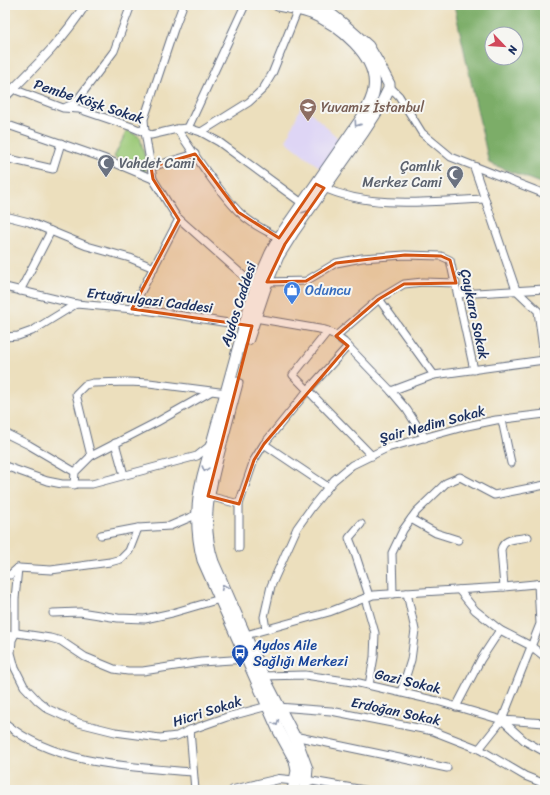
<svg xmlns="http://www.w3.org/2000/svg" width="550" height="795" font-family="Sriracha,sans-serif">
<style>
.built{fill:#ded5f5}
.green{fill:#9bc977;stroke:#5b7c6a}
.forest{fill:#7cad68;stroke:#4c6e63;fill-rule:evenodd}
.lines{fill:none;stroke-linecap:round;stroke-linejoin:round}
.minor-casing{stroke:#646d7f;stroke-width:9}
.tertiary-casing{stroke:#646d7f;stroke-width:10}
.primary-casing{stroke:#646d7f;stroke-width:13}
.minor{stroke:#fff;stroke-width:7}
.tertiary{stroke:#fff;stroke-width:8}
.primary{stroke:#fff;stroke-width:11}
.oneway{stroke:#8d97ae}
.marked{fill:#d45514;fill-opacity:0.2;stroke:#d45514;stroke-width:3;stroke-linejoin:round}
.labels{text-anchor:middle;stroke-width:4;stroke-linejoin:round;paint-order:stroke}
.street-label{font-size:14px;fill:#1b2f5e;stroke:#f6f6f2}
.education-label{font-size:14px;fill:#785e54;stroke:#f6f6f2;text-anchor:start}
.worship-label{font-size:14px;fill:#5b616d;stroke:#f6f6f2;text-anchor:start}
.shop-label{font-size:14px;fill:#366cbe;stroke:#f6f6f2;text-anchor:start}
.transit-label{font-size:14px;fill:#164399;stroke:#f6f6f2;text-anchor:start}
</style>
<rect width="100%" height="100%" fill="#f6f6f2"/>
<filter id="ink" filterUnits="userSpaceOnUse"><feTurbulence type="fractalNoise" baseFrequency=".025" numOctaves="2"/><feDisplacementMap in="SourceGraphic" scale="8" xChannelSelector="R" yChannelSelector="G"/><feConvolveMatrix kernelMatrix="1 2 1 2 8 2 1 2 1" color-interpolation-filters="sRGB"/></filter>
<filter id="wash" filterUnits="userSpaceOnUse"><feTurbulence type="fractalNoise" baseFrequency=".012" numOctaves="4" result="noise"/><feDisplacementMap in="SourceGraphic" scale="16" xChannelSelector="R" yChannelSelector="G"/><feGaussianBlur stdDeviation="0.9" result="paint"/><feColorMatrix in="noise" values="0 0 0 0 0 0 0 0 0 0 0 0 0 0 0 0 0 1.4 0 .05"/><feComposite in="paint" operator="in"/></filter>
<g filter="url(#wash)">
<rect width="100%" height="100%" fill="#ecdfbd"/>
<polygon class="built" points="302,104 342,142 323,170 286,141"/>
<polygon class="green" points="127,130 140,137 147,166 145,172 114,157"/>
<path class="forest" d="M454 5H545V185L489 163ZM492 34H516V58H492Z"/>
</g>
<g filter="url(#ink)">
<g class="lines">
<defs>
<g id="minor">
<polyline points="389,86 399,96 422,133 451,157 545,194"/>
<polyline points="13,89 63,108 79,109 132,127 151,135 177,129 188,128 201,132 219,142 302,203"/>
<polyline points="66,107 75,103 114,51 131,5"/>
<polyline points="5,124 103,158 153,179 176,216 256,287"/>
<polyline points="188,128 245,5"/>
<path d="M177 129C196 156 215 187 238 211 249 223 265 230 279 238"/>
<polyline points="201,132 249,102 263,89 272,74 298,9"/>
<polyline points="5,158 53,169 61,143"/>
<polyline points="151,167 195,154"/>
<polyline points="474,167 516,290 538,311 545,364"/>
<polyline points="153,179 145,132 144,119 174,29 183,5"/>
<path d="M322 187C372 210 431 201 485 199"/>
<polyline points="5,216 29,222 87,246 130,258 154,268"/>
<polyline points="267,282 306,281 336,263 362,258 405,255 441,256 450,260 474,370"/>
<polyline points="5,287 76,304"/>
<polyline points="20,291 51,231"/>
<polyline points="458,294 545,289"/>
<polyline points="379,299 434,375"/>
<polyline points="132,309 179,219"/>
<polyline points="255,318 325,330 333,334 344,342 391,391 407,410 425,438"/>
<polyline points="328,331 293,375 372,456"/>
<polyline points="336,336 379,299 404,284 423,282 456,283"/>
<polyline points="5,337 18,336 32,331 76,304 145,310 248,326"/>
<polyline points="391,391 434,375 544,360"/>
<polyline points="502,420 511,463"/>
<polyline points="5,433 29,445 75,472"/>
<polyline points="115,443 124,475"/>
<polyline points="264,444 328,487"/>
<polyline points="91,456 157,422 210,392"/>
<polyline points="5,466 47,481 62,484 92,484 197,456 212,444"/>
<polyline points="74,485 75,472 91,456 76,394 85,385 93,383 128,382 149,383 227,393"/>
<polyline points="208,496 239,504"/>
<polyline points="411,519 436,533 458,540"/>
<polyline points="361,524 349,538 355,553 369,596"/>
<polyline points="101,535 138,528 170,526 198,514"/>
<polyline points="239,548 239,504 254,460 264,444 308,390 348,346"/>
<polyline points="18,568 15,599 15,634 12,640 11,653 15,668 24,686 38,701 48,709 79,723 115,732 160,738 177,736 190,730 227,717 268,706"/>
<polyline points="5,575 10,575 18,568 51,570 110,562 121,559 129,551 138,528"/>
<path d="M504 587 501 550C504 537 517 540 528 537"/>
<polyline points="459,590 475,610 500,630 531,646 545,657"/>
<polyline points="393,594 392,553 403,530 416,512 446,483 460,477 494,495 545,485"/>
<polyline points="365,598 375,633 374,657 369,685"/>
<polyline points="53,613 80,612 118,618 145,619 172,613 220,599"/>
<polyline points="266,629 264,617 271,586 297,528 312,507 334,480 352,465 387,448 467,426 496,420 545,414"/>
<polyline points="242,636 329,612 373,595 504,587 545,583"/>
<polyline points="5,637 17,633 50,638 61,641 85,657 114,669 128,671 143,671 201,662 247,659"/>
<polyline points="263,676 305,675 359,683 437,701 502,720 545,723"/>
<polyline points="401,692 411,660 415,630 407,593"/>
<polyline points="278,707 331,711 433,731 479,749 525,776 545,784"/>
<polyline points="456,707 481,659 500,630"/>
<polyline points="502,720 525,741 545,752"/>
<path d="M5 723C54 765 132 767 193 772"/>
<polyline points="190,730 195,790"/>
<polyline points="294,736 447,768"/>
<polyline points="479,749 502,720 540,624 538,584"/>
<polyline points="306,780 364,790"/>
</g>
<g id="tertiary">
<path d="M5 97C34 68 63 40 85 5"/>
<polyline points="233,790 279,779 299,781"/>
</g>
<g id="primary">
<path d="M278 5C289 7 300 9 311 13 338 24 379 56 374 89 373 99 367 109 362 118L279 238 271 253 256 287 250 306 203 476C196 504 196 533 203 560L278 729 295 760 297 771 293 790"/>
<polyline points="248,339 267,282 278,256 293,232 364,131 381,105 389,89 389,84 378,63 368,46 342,23 328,12 312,5"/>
<path d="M237 383C231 406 225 428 219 451 209 489 200 523 213 562L263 676 297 742 307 769 306 780 304 790"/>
</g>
</defs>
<use href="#minor" class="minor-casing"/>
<use href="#tertiary" class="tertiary-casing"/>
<use href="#primary" class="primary-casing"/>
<use href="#minor" class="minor"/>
<use href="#tertiary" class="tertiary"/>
<use href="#primary" class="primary"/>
</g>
<defs><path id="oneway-chevron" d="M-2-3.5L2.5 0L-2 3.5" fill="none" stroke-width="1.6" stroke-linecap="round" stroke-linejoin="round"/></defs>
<g class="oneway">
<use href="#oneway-chevron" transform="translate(357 124) rotate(125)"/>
<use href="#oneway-chevron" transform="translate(306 213) rotate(-56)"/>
<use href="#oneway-chevron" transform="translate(205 469) rotate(106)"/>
<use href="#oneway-chevron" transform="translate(224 587) rotate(-114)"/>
<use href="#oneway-chevron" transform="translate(276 723) rotate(66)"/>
</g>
</g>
<path class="marked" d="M195 154 238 212 279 238 316 184 324 188 285 244 267 282 306 281 336 263 405 255 441 256 450 260 456 283 404 284 379 299 336 336 348 346 264 444 254 460 239 504 208 496 252 326 132 309 179 220 153 179 151 167Z"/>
<defs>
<symbol id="school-pin" viewBox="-11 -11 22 30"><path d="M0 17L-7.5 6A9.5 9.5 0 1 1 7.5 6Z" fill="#8d6e63" stroke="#f6f6f2"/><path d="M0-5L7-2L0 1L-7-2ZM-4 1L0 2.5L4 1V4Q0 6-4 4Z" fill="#fff"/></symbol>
<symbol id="mosque-pin" viewBox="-11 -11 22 30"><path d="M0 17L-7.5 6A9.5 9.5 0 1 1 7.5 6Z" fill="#6b7280" stroke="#f6f6f2"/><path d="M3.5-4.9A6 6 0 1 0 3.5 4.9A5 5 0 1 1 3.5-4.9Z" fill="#fff"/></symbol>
<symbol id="shop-pin" viewBox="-11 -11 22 30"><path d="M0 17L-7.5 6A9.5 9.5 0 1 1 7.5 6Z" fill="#3f7fe0" stroke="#f6f6f2"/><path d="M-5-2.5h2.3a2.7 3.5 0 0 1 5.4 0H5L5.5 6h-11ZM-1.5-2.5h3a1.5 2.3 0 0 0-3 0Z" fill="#fff"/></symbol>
<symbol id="bus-pin" viewBox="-11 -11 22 30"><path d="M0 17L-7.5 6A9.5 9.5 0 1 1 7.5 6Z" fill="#1a4fb4" stroke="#f6f6f2"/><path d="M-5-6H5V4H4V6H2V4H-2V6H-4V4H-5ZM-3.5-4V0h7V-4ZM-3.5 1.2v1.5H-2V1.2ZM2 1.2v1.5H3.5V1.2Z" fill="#fff"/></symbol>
</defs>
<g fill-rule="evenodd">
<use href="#school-pin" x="298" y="97" width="20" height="27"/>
<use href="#mosque-pin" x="96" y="153" width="20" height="27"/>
<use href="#mosque-pin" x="445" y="164" width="20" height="27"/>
<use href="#shop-pin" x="282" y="280" width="20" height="27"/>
<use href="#bus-pin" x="230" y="643" width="20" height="27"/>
</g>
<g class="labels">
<g class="street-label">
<text transform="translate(89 101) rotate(18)" y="5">Pembe Köşk Sokak</text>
<text transform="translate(150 300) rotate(7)" y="5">Ertuğrulgazi Caddesi</text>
<text transform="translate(238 304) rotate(-72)" y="5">Aydos Caddesi</text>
<text transform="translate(475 314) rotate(78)" y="5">Çaykara Sokak</text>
<text transform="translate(432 424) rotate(-15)" y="5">Şair Nedim Sokak</text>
<text transform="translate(408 681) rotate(13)" y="5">Gazi Sokak</text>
<text transform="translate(207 711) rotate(-18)" y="5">Hicri Sokak</text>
<text transform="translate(396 711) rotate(12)" y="5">Erdoğan Sokak</text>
</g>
<g class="education-label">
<text x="321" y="112">Yuvamız İstanbul</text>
</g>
<g class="worship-label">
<text x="119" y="168">Vahdet Cami</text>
<text x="442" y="171" text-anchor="end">Çamlık<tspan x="442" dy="16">Merkez Cami</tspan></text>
</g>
<g class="shop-label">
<text x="305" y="295">Oduncu</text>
</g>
<g class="transit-label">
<text x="253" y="650">Aydos Aile<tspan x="253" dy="16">Sağlığı Merkezi</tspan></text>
</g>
</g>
<rect width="550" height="795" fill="none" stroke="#f6f6f2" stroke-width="20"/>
<g transform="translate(504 46) rotate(115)"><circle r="19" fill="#f6f6f2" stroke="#9ea6b7"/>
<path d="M0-3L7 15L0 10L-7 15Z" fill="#d1495b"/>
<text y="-6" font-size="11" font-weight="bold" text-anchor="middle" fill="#1b2f5e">N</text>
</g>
</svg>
